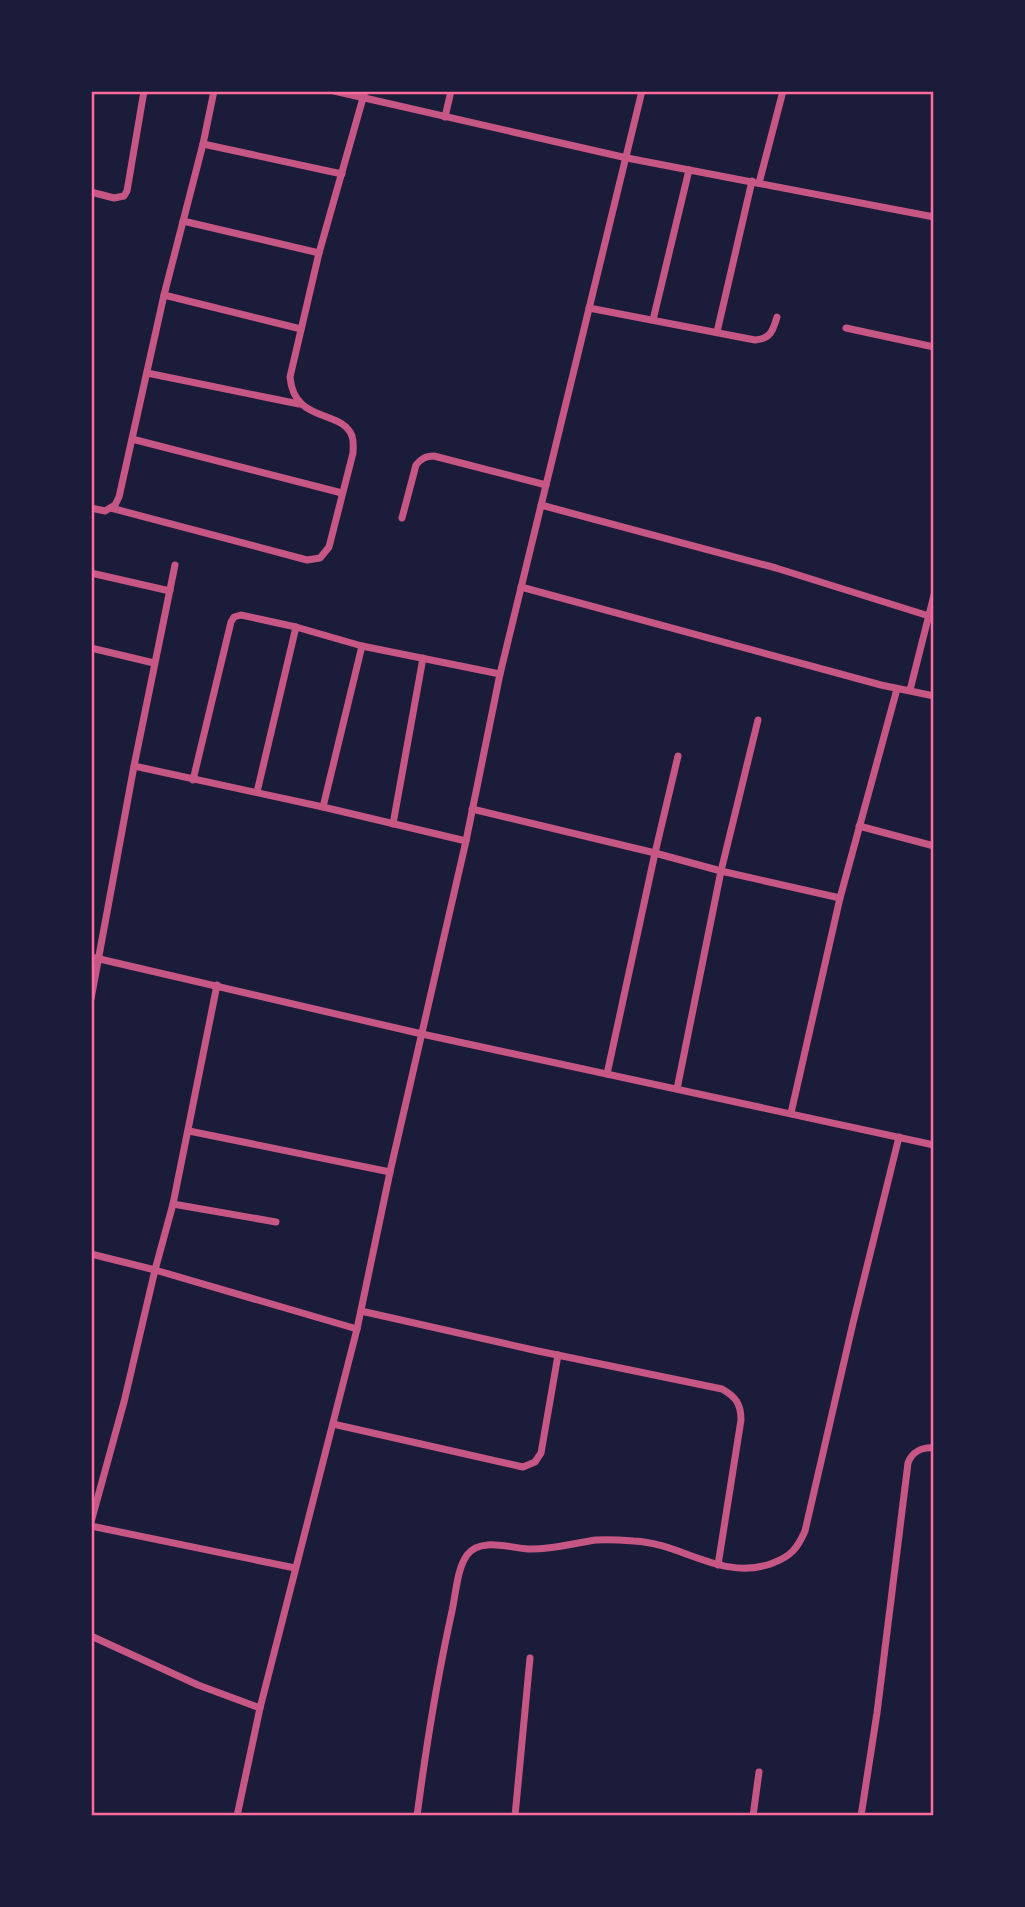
<svg xmlns="http://www.w3.org/2000/svg" width="1025" height="1907" font-family="Inter,sans-serif">
<style>
.lines{fill:none;stroke-linecap:round;stroke-linejoin:round}
.minor{stroke:#c65784;stroke-width:7}
.neatline{fill:none;stroke:#ff6b9d;stroke-width:2.5}
</style>
<rect width="100%" height="100%" fill="#1b1b3a"/>
<g class="lines">
<g class="minor">
<polyline points="334,91 627,158 934,217"/>
<polyline points="445,117 451,91"/>
<polyline points="203,144 342,174"/>
<polyline points="759,183 783,91"/>
<polyline points="91,192 114,198 124,196 127,191 144,91"/>
<polyline points="183,221 319,253"/>
<polyline points="164,295 301,329"/>
<path d="M589 308 755 340C771 339 773 330 777 317"/>
<polyline points="653,320 689,170"/>
<polyline points="846,328 934,347"/>
<polyline points="717,332 752,181"/>
<polyline points="147,373 299,404"/>
<polyline points="132,439 342,493"/>
<polyline points="541,505 776,568 929,616"/>
<polyline points="91,508 105,511 115,505 119,497 164,295 203,144 214,91"/>
<path d="M111 508 307 560 320 558 329 547 353 453C353 448 354 442 352 436 342 409 294 424 290 377L319 253 365 91"/>
<path d="M402 518 416 465C421 459 425 456 434 456L546 485"/>
<polyline points="91,573 170,591"/>
<polyline points="521,587 881,685 934,696"/>
<polyline points="91,648 154,663"/>
<polyline points="910,690 934,595"/>
<polyline points="134,766 323,807 466,841"/>
<polyline points="193,780 231,622 234,617 241,615 296,627 362,646 500,674"/>
<polyline points="257,792 296,627"/>
<polyline points="323,807 362,646"/>
<polyline points="472,809 655,853 721,871 840,898"/>
<polyline points="393,824 423,658"/>
<polyline points="859,826 934,846"/>
<polyline points="91,957 422,1034 934,1145"/>
<polyline points="91,999 134,766 175,565"/>
<polyline points="607,1074 655,853 678,756"/>
<polyline points="677,1089 721,871 758,720"/>
<polyline points="791,1113 840,898 897,689"/>
<polyline points="189,1131 390,1172"/>
<polyline points="173,1204 276,1222"/>
<polyline points="91,1254 155,1270 357,1329"/>
<path d="M361 1311 538 1351 722 1389C736 1397 741 1404 741 1420L718 1565"/>
<polyline points="333,1424 523,1467 535,1462 541,1453 558,1355"/>
<polyline points="91,1522 124,1402 155,1270 173,1204 217,985"/>
<polyline points="91,1526 295,1568"/>
<polyline points="91,1636 198,1685 260,1708"/>
<polyline points="237,1816 260,1708 357,1329 390,1172 466,841 500,674 642,91"/>
<path d="M417 1816C426 1747 437 1679 452 1611 456 1593 457 1569 467 1555 480 1537 510 1548 528 1549 551 1550 574 1543 596 1540 609 1539 622 1540 634 1541 682 1543 723 1582 773 1563 791 1556 797 1549 805 1531L853 1323 899 1137"/>
<polyline points="515,1816 530,1658"/>
<polyline points="753,1816 759,1772"/>
<path d="M861 1816 877 1713 908 1463C912 1452 922 1447 934 1448"/>
</g>
</g>
<rect width="1025" height="1907" fill="none" stroke="#1b1b3a" stroke-width="186"/>
<rect x="93" y="93" width="839" height="1721" class="neatline"/>
</svg>
